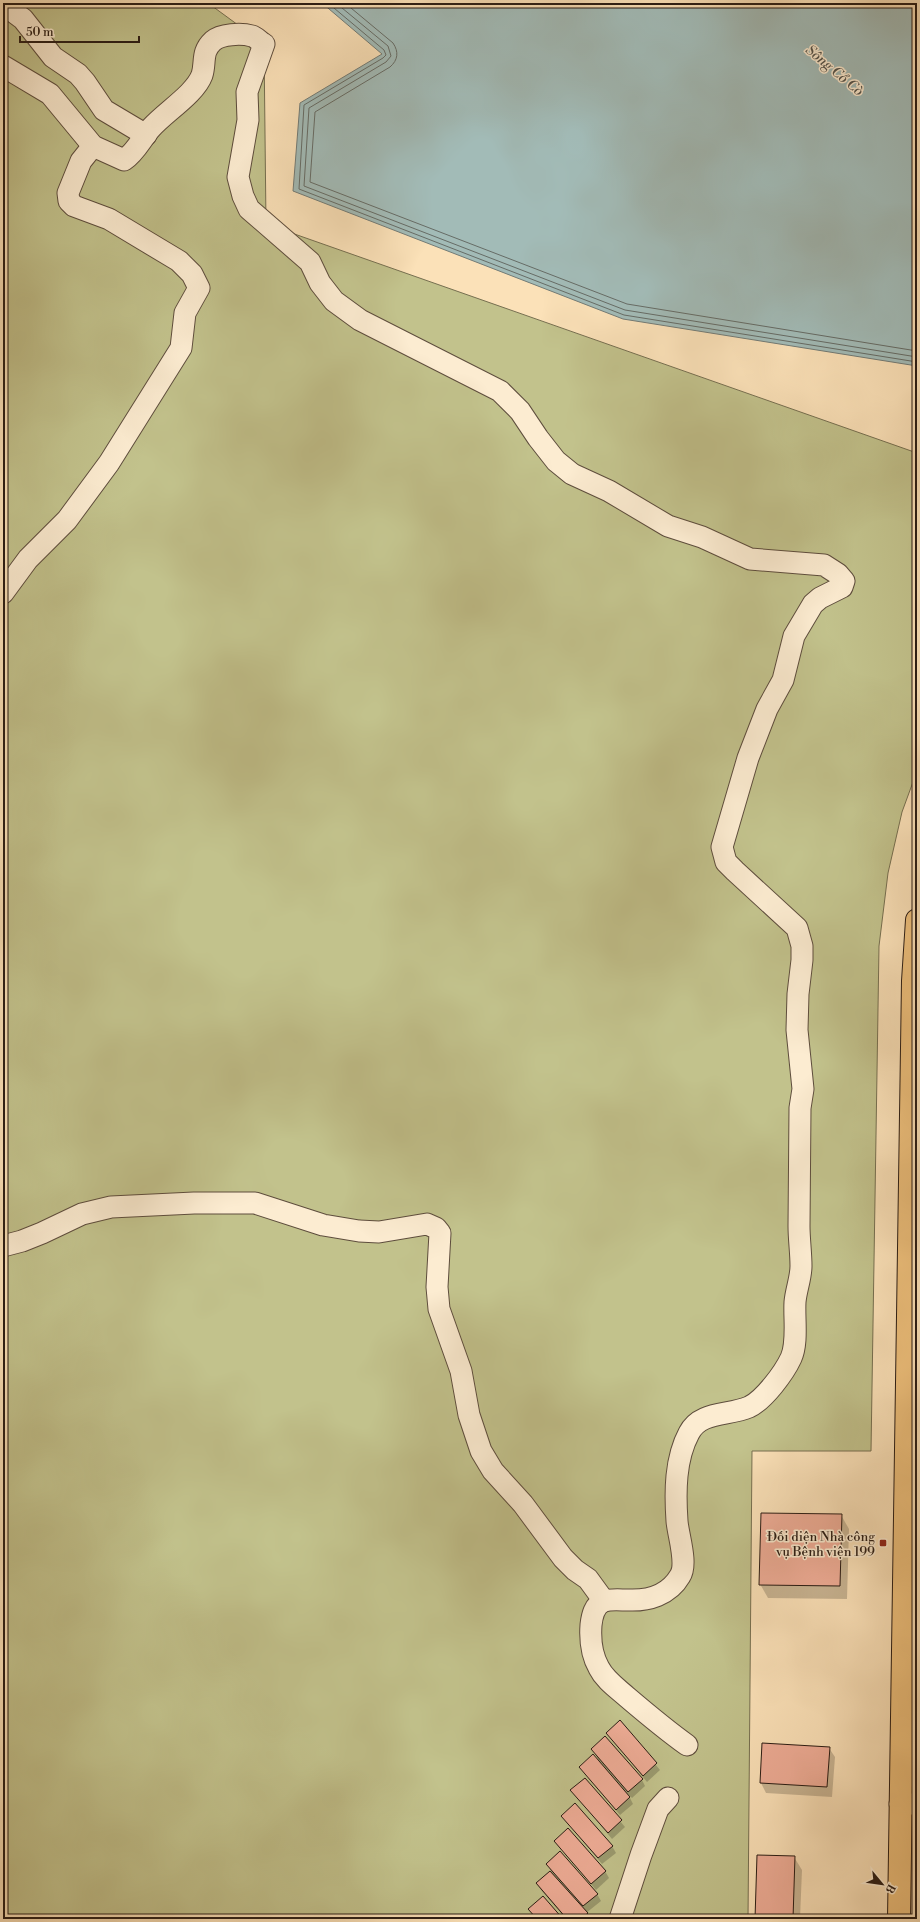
<svg xmlns="http://www.w3.org/2000/svg" width="920" height="1922" font-family="'Libre Bodoni',serif">
<style>
.green{fill:#c2c28c;stroke:#766f50}
.water{fill:#a2bbb7;stroke:#727b76}
.shadow{fill:#0003}
.lines{fill:none;stroke-linecap:round;stroke-linejoin:round}
.shore{stroke:#666c66;stroke-width:1}
.building{fill:#eeac96;stroke:#2a1c14}
.minor-casing{stroke:#5e4d3d;stroke-width:23}
.major-casing{stroke:#2a1c14;stroke-width:24}
.minor{stroke:#fcecd1;stroke-width:21}
.major{stroke:#eec07c;stroke-width:22}
.poi-dot{fill:#8f2418;stroke:#fcecd1;stroke-width:1.5}
.labels{text-anchor:middle;stroke-width:3;stroke-linejoin:round;paint-order:stroke}
.poi-label{font-size:13px;fill:#2a1c14;stroke:#fcecd1;text-anchor:end}
.water-label{font-size:14px;font-style:italic;fill:#54544d;stroke:#fcecd1}
</style>
<rect width="100%" height="100%" fill="#fbe1b8"/>
<filter id="stains"><feTurbulence type="fractalNoise" baseFrequency=".005" numOctaves="4"/><feColorMatrix values="0 0 0 0 .2 0 0 0 0 .09 0 0 0 0 .02 0 0 0 .5 -.17"/></filter>
<radialGradient id="worn" r=".72"><stop offset=".6" stop-color="#630" stop-opacity="0"/><stop offset="1" stop-color="#630" stop-opacity=".3"/></radialGradient>
<polygon class="green" points="3,3 208,3 264,44 266,224 917,453 917,771 902,812 888,873 879,946 871,1451 752,1451 748,1919 3,1919"/>
<polygon class="water" points="322,3 917,3 917,366 623,319 293,191 300,103 382,54"/>
<g class="shadow">
<polygon points="841,1515 849,1529 847,1599 768,1598 760,1584"/>
<polygon points="620,1722 660,1770 647,1782 607,1733"/>
<polygon points="763,1744 829,1748 835,1757 832,1797 766,1793 761,1783"/>
<polygon points="592,1749 642,1780 645,1786 632,1798 628,1794 633,1804 620,1815 580,1767 598,1759"/>
<polygon points="585,1779 625,1827 612,1839 571,1790"/>
<polygon points="562,1816 612,1846 616,1853 602,1864"/>
<polygon points="555,1841 605,1871 609,1878 596,1890"/>
<polygon points="794,1857 802,1870 800,1919 756,1919"/>
<polygon points="547,1864 597,1894 601,1901 586,1913 590,1919 566,1919 541,1890 537,1884 551,1871"/>
</g>
<g class="lines">
<g class="shore">
<polyline points="328,3 384,50 386,55 383,58 304,105 299,189 624,315 917,362"/>
<polyline points="336,3 388,46 391,56 386,62 309,108 304,186 625,310 917,357"/>
<path d="M345 3 393 43C399 52 398 60 390 67L315 112 310 182 627 304 917 351"/>
</g>
</g>
<g class="building">
<polygon points="761,1513 842,1514 840,1586 759,1585"/>
<polygon points="620,1720 657,1763 643,1776 606,1733"/>
<polygon points="605,1736 643,1779 628,1792 591,1749"/>
<polygon points="762,1743 830,1747 827,1787 760,1783"/>
<polygon points="593,1754 630,1797 616,1810 579,1767"/>
<polygon points="585,1778 622,1820 608,1833 570,1790"/>
<polygon points="575,1803 613,1846 598,1858 561,1816"/>
<polygon points="568,1828 606,1871 591,1884 554,1841"/>
<polygon points="560,1851 598,1894 583,1906 546,1864"/>
<polygon points="757,1855 795,1856 793,1919 755,1919"/>
<polygon points="550,1871 588,1913 581,1919 567,1919 536,1883"/>
<polygon points="543,1896 563,1919 537,1919 528,1909"/>
</g>
<g class="lines">
<defs>
<g id="minor">
<polyline points="3,4 23,19 53,57 78,74 85,82 104,110 146,135"/>
<path d="M3 66 50 94 93 146 124 160C136 152 142 138 151 128 165 112 195 94 202 75 206 62 201 52 213 41 221 34 241 33 252 36 256 37 260 42 264 44L247 92 248 120 238 177 243 196 249 209 310 262 320 283 334 301 360 320 500 391 520 411 538 438 556 461 572 474 609 491 668 526 702 537 750 559 824 565 838 574 844 581 842 587 820 598 813 604 794 636 783 680 767 709 748 758 722 847 726 862 735 871 797 928 802 946V960L798 994 797 1030 803 1089 800 1108C800 1147 799 1186 799 1226 799 1239 801 1253 801 1266 801 1278 796 1290 795 1302 794 1319 798 1343 791 1358 784 1373 764 1400 749 1407 728 1416 700 1411 689 1433 675 1459 675 1492 677 1521 678 1535 688 1564 680 1576 669 1595 648 1601 628 1600 621 1600 610 1599 604 1601 594 1605 592 1616 591 1625 590 1639 592 1656 599 1668 605 1680 617 1688 627 1697 647 1714 666 1730 687 1745"/>
<polyline points="3,593 28,559 67,520 109,463 181,348 185,313 199,288 192,274 179,261 109,219 74,206 69,201 68,193 81,161 93,146"/>
<polyline points="3,1246 22,1241 42,1233 82,1214 111,1207 194,1203 255,1203 323,1225 359,1231 379,1232 427,1224 436,1228 440,1233 437,1287 439,1309 461,1371 469,1415 481,1451 493,1471 523,1504 563,1558 575,1570 588,1579 604,1601"/>
<polyline points="903,1669 917,1668"/>
<polyline points="900,1804 917,1804"/>
<polyline points="620,1919 641,1855 658,1809 668,1798"/>
</g>
<polyline id="major" points="899,1919 913,981 917,920"/>
</defs>
<use href="#minor" class="minor-casing"/>
<use href="#major" class="major-casing"/>
<use href="#minor" class="minor"/>
<use href="#major" class="major"/>
</g>
<rect class="poi-dot" x="879" y="1539" width="8" height="8" rx="2"/>
<g class="labels">
<g class="poi-label">
<text x="875" y="1541">Đối diện Nhà công<tspan x="875" dy="15">vụ Bệnh viện 199</tspan></text>
</g>
<g class="water-label">
<text transform="translate(835 70) rotate(40)" y="5">Sông Cổ Cò</text>
</g>
</g>
<rect width="920" height="1922" fill="none" stroke="#fbe1b8" stroke-width="16"/>
<rect x="4" y="4" width="912" height="1914" fill="none" stroke="#2a1c14" stroke-width="2"/>
<rect x="8" y="8" width="904" height="1906" fill="none" stroke="#2a1c14"/>
<g transform="translate(882 1884) rotate(119)" stroke="#fcecd1" stroke-width="3" paint-order="stroke">
<path d="M0-3L7 15L0 10L-7 15Z" fill="#2a1c14"/>
<text y="-6" font-size="11" font-weight="bold" text-anchor="middle" fill="#2a1c14">B</text>
</g>
<path d="M20 36v6h119v-6" fill="none" stroke="#2a1c14" stroke-width="2"/>
<text x="26" y="36" font-size="12" fill="#2a1c14" stroke="#fcecd1" stroke-width="3" paint-order="stroke">50 m</text>
<rect width="100%" height="100%" filter="url(#stains)"/>
<rect width="100%" height="100%" fill="url(#worn)"/>
</svg>
